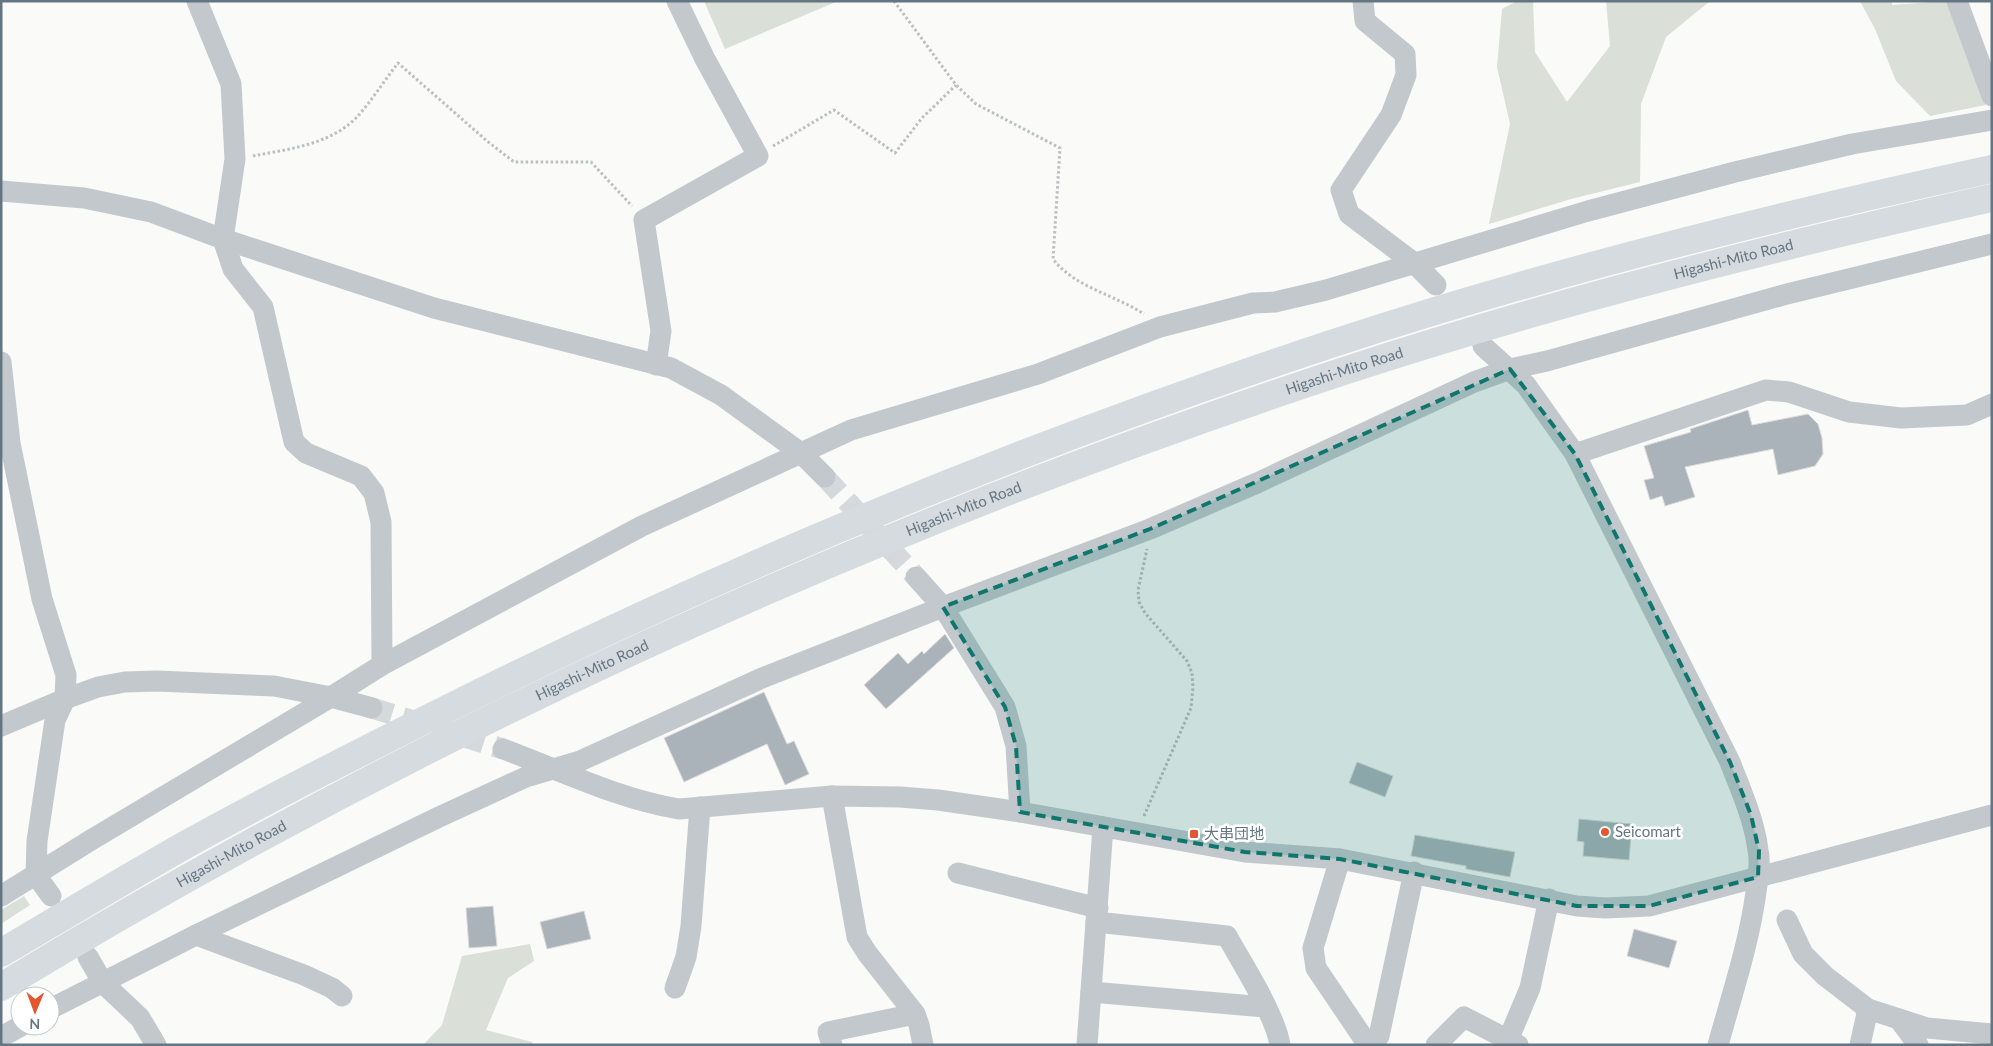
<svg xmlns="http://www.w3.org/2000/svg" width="1993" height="1046" font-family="Lato,'Noto Sans JP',sans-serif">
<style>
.green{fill:#dadfd7}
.building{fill:#aab3b9;stroke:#dcdcda}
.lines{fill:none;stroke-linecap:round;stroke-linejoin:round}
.minor-tunnel{stroke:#d5d9db;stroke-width:21;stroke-dasharray:21 11;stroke-linecap:butt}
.path{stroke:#bbbfc2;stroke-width:3;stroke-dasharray:2.5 2.5;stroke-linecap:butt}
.minor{stroke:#c3c8cc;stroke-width:21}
.highway{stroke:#d6dbdf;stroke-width:28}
.marked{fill:#0f766e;fill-opacity:0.2;stroke:#0f766e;stroke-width:4;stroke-dasharray:10 6;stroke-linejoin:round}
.poi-dot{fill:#e4572e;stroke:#fff;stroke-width:2}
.labels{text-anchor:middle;stroke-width:5;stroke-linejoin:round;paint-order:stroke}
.street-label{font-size:15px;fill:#657683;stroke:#fff}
.poi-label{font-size:15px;fill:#657683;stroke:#fff;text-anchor:start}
</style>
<rect width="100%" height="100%" fill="#fafaf8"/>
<g class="green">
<polygon points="704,1 838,1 725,49"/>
<polygon points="1517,1 1533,1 1535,52 1567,102 1610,46 1606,1 1710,1 1666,37 1641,104 1640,182 1571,199 1489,224 1510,124 1497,67 1502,9"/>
<polygon points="1860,1 1892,1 1892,5 1947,1 1986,105 1930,116 1896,81 1875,29"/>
<polygon points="24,896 30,905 1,924 1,910"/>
<polygon points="530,944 534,961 508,978 486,1030 532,1042 533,1045 423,1045 442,1025 462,956"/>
</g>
<g class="building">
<polygon points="1748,410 1752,425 1808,414 1818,424 1822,438 1823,454 1815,466 1778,475 1773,449 1685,467 1695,497 1665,506 1662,496 1650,500 1644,480 1654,478 1644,446 1691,432 1690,429"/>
<polygon points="945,634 954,648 886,709 864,685 898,653 908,664 922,651 924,654"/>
<polygon points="764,692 787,744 794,741 809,774 785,785 767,744 684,782 664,738"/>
<polygon points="1357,762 1393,776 1385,797 1349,783"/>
<polygon points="1579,819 1632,824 1629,860 1583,856 1584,842 1577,841"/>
<polygon points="1415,835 1515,852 1510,877 1466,869 1466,866 1411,856"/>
<polygon points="493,906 497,946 469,948 466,908"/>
<polygon points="584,911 591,939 547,949 540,922"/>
<polygon points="1634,929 1677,941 1669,968 1627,956"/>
</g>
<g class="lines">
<g class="minor-tunnel">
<polyline points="825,477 916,577"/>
<polyline points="372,708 503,749"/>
</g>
<g class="path">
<path d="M894 1 956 85 976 104 1060 148 1053 259C1074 287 1115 295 1144 314"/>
<polyline points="773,146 834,110 895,153 922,118 956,85"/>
<path d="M253 156C288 149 329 145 356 118 371 102 384 81 398 63L487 141 514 162H591L632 206"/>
<polyline points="1144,816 1191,708 1193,687 1192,673 1187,661 1145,613 1139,602 1138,590 1147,549"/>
</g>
<g class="minor">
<polyline points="197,1 231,84 235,159 223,239 233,269 263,307 294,442 306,453 361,476 374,493 381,522 382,665"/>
<polyline points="1363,1 1365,21 1405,54 1406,75 1391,115 1341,190 1349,214 1414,263 1436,285"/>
<polyline points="1957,1 1992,96"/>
<polyline points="1,191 84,198 151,212 223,239 434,308 671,368 721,395 801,453 825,477"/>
<path d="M1483 346 1526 385 1575 454 1730 762C1741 791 1754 819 1758 850 1761 863 1758 878 1756 892 1749 944 1732 994 1718 1045"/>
<polyline points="1,362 10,443 42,599 66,675 65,699 55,720 37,841 36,875 51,896"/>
<polyline points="656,365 661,331 644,220 758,156 705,59 677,1"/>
<polyline points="1575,454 1766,390 1789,392 1849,412 1901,418 1967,415 1992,404"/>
<polyline points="916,577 943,607 1005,707 1016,746 1020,812"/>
<polyline points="1,726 65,699 98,687 125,682 157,681 274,686 331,697 372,708"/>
<path d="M503 749C560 770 618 799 679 809L832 796 900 797 938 800 1020 812 1245 852 1340 859 1577 906 1605 908 1649 906 1992 815"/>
<polyline points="832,796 857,937 867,953 915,1014 919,1025 923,1045"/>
<polyline points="1340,859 1313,948 1316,968 1368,1045"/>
<polyline points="958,873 1098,908"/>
<polyline points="1,896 91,840 331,697 382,665 642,526 851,430 1038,374 1160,327 1253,303 1275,302 1326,290 1588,211 1735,172 1852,144 1992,120"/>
<polyline points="1787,920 1803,954 1825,976 1868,1009 1927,1028 1992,1034"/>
<path d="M1096 922 1227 936C1243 965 1275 1014 1280 1045"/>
<polyline points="196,935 304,975 332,988 342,996"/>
<polyline points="88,957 103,983 140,1018 156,1045"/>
<polyline points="675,988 686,957 691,926 700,807"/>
<polyline points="1091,992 1265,1007"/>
<polyline points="50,1009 196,935 439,817 526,777 580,761 762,678 943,607 1150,529 1257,483 1474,382 1510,369 1547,361 1787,294 1992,244"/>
<polyline points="1899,1019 1918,1045"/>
<polyline points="1,1037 21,1026"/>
<polyline points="832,1045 828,1032 915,1014"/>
<polyline points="1087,1045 1103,827"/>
<polyline points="1370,1045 1379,1036 1414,872"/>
<polyline points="1436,1045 1464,1017 1518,1045"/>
<polyline points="1506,1045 1530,988 1549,899"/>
<polyline points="1860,1045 1868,1009"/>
</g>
<g class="highway">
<path d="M1 953C60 918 119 883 178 849 266 800 356 754 447 709 733 566 1030 443 1334 343 1550 272 1770 217 1992 169"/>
<path id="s1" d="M1 987C423 731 876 525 1344 371 1557 301 1774 247 1992 198"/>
</g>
</g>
<path class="marked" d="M1510 369 1575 454 1730 762 1751 815 1759 851 1758 877 1649 906H1577L1340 859 1245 852 1020 812 1016 746 1005 707 943 607 1150 529Z"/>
<g class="poi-dot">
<circle cx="1605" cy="832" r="5"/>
<rect x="1189" y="829" width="10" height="10" rx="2.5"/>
</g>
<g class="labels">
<g class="street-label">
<text dy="5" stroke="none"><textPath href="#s1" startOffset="1886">Higashi-Mito Road</textPath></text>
<text dy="5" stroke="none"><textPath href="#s1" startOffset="1481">Higashi-Mito Road</textPath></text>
<text dy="5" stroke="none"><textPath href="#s1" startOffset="1076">Higashi-Mito Road</textPath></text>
<text dy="5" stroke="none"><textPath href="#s1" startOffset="671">Higashi-Mito Road</textPath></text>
<text dy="5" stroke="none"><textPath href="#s1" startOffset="266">Higashi-Mito Road</textPath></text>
</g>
<g class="poi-label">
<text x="1615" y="837">Seicomart</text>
<text x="1204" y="839">大串団地</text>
</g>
</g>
<rect width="1993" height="1046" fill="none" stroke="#657683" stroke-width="5"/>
<g transform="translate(35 1011) rotate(181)"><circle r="24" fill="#ffffff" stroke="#c1c8cd"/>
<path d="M0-4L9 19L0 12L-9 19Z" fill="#e4572e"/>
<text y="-8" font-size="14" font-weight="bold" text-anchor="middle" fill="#657683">N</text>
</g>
</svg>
